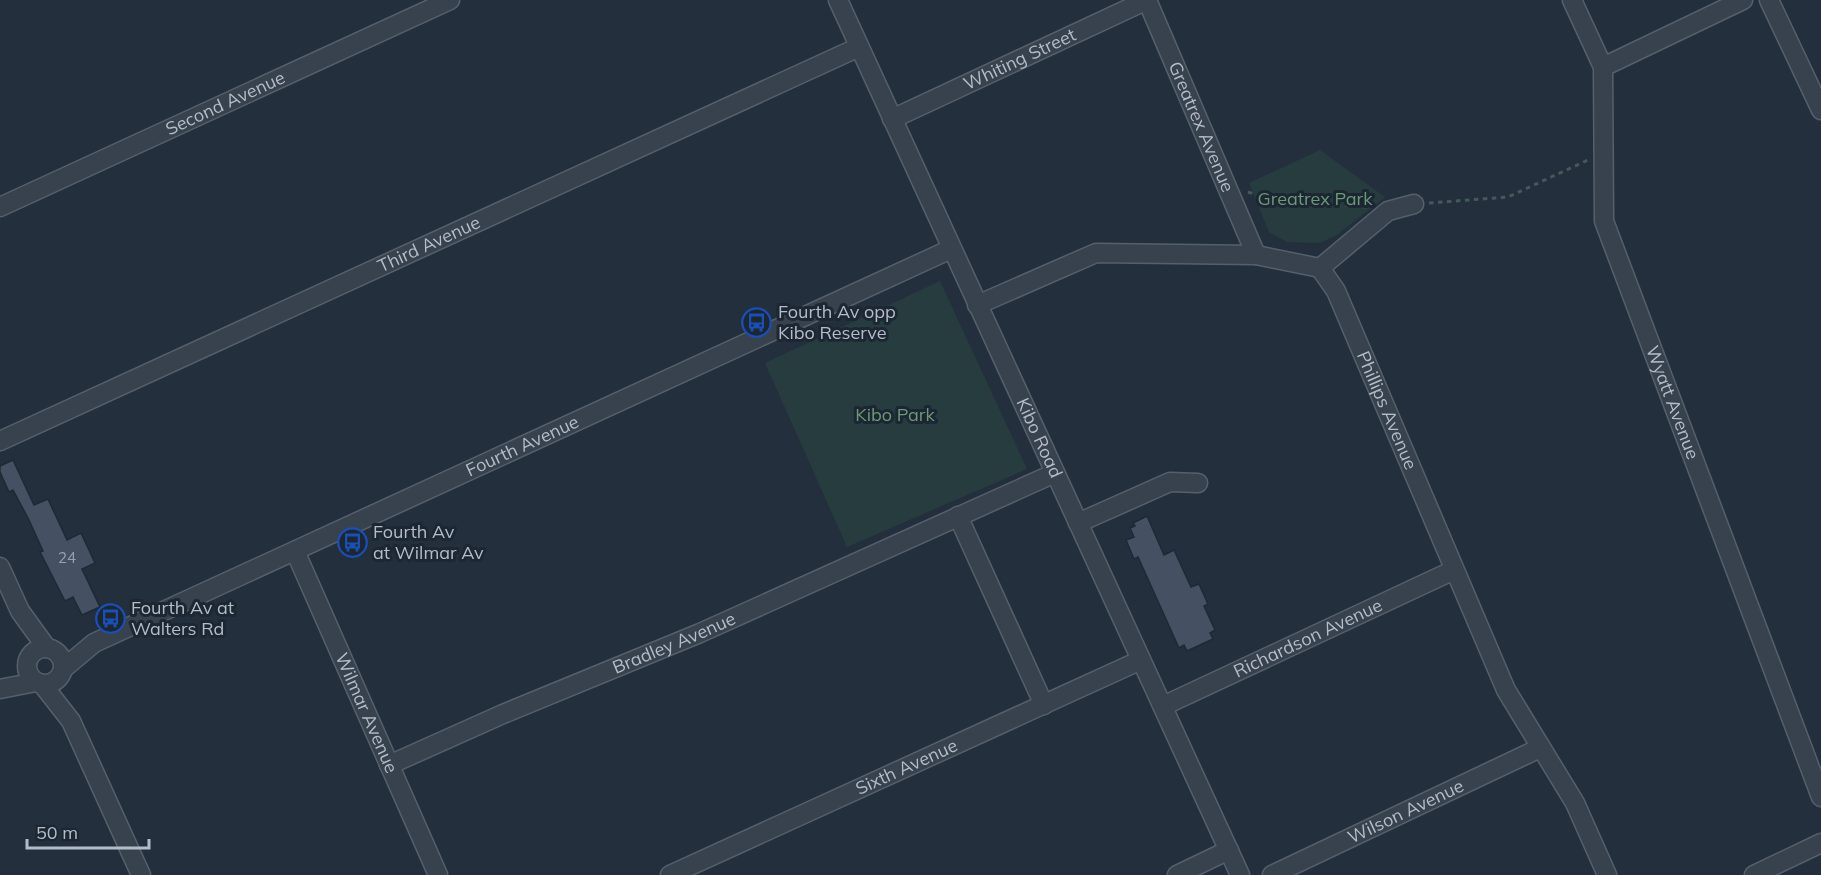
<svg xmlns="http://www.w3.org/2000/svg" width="1821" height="875" font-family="Mulish,sans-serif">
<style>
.green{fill:#263c3f}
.building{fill:#455162;stroke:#1f2835;stroke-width:1.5}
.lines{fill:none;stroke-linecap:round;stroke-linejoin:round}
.minor-casing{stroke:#565f6c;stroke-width:21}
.path{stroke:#44595c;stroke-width:3;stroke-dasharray:4.5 4.5;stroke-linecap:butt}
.minor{stroke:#38414e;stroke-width:18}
.labels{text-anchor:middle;stroke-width:6;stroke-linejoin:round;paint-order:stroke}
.number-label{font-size:15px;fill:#98a1af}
.street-label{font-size:18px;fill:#b4bcc9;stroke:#1d2633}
.park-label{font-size:18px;fill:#6b9a76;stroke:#1d2633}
.poi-label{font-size:18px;fill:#b4bcc9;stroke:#1d2633;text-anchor:start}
</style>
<rect width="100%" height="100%" fill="#242f3e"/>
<g class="green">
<polygon points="1320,150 1385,197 1337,235 1320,243 1287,242 1269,232 1249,183"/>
<polygon points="940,281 1027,469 847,547 765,363"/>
</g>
<g class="building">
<polygon points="13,460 34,505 48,499 67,540 81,533 95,563 82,569 100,607 82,615 73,597 65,601 40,552 43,551 29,520 13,490 9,492 0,472 0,466"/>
<polygon points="1147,516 1164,555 1174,550 1191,587 1199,584 1208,604 1204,606 1215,630 1210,633 1213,639 1187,651 1184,645 1179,648 1138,557 1134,559 1126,540 1134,537 1130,528 1135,526 1133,523"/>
</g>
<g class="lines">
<defs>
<g id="minor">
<path id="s1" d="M838 0 1240 875"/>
<path id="s2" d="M1147 0 1256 255"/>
<path id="s3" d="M1572 0 1603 67 1604 221 1821 797"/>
<polyline points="1769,0 1821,110"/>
<polyline points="1603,67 1743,0"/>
<path id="s4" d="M892 119 1147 0"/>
<path id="s5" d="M0 207 450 0"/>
<polyline points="1320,268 1388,211 1414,204"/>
<path id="s6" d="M977 305 1096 253 1256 255 1320 268 1336 291 1506 690 1575 803 1607 875"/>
<path id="s7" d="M0 441 859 47"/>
<polyline points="958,516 1044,705"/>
<polyline points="1078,523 1170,482 1198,483"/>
<path id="s8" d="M295 551 438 875"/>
<polyline points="0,567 20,611 46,647"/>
<circle cx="45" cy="666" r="18"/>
<path id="s9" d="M63 669 94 643 951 249"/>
<polyline points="42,684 71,721 141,875"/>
<polyline points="0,689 36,682"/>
<path id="s10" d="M1163 706 1454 570"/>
<path id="s11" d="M389 765 503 714 700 633 1055 473"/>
<path id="s12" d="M670 875 1141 660"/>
<polyline points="1177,875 1229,850"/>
<path id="s13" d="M1272 875 1540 748"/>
<polyline points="1754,875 1821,843"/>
</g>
</defs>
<use href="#minor" class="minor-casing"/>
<g class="path">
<polyline points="1248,192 1277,201 1366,207"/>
<polyline points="1429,203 1508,197 1588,160"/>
</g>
<use href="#minor" class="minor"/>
</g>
<defs>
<symbol id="bus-ring" viewBox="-11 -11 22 22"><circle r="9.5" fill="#1d2633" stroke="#1a4fb4" stroke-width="1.5"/><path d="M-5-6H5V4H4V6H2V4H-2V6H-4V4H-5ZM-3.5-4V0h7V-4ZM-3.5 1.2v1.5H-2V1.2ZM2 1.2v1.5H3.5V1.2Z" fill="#1a4fb4"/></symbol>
</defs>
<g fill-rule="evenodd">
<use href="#bus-ring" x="740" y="306" width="33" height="33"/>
<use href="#bus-ring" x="336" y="526" width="33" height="33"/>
<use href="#bus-ring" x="94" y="602" width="33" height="33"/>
</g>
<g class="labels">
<g class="number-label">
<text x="67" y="563">24</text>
</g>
<g class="street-label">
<text dy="6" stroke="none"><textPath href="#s4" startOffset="141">Whiting Street</textPath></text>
<text dy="6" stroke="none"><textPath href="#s5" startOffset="248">Second Avenue</textPath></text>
<text dy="6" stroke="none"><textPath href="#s2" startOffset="138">Greatrex Avenue</textPath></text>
<text dy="6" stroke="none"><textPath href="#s7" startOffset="472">Third Avenue</textPath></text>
<text dy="6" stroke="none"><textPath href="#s3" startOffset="422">Wyatt Avenue</textPath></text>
<text dy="6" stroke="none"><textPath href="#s6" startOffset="513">Phillips Avenue</textPath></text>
<text dy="6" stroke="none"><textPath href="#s1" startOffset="482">Kibo Road</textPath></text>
<text dy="6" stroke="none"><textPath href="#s9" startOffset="512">Fourth Avenue</textPath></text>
<text dy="6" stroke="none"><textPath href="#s10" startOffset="160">Richardson Avenue</textPath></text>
<text dy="6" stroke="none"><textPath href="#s11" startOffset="310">Bradley Avenue</textPath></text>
<text dy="6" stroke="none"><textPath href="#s8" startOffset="177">Wilmar Avenue</textPath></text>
<text dy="6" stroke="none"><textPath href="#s12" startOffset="260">Sixth Avenue</textPath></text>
<text dy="6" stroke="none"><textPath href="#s13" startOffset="148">Wilson Avenue</textPath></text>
</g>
<g class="park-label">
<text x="1315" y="205">Greatrex Park</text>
<text x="895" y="421">Kibo Park</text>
</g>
<g class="poi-label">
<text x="778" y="318">Fourth Av opp<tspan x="778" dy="21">Kibo Reserve</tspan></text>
<text x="373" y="538">Fourth Av<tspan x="373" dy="21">at Wilmar Av</tspan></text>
<text x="131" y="614">Fourth Av at<tspan x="131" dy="21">Walters Rd</tspan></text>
</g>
</g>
<path d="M27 839v9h122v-9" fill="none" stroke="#b4bcc9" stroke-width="3"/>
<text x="36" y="839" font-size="18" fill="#b4bcc9" stroke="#1d2633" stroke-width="4.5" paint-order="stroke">50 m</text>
</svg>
